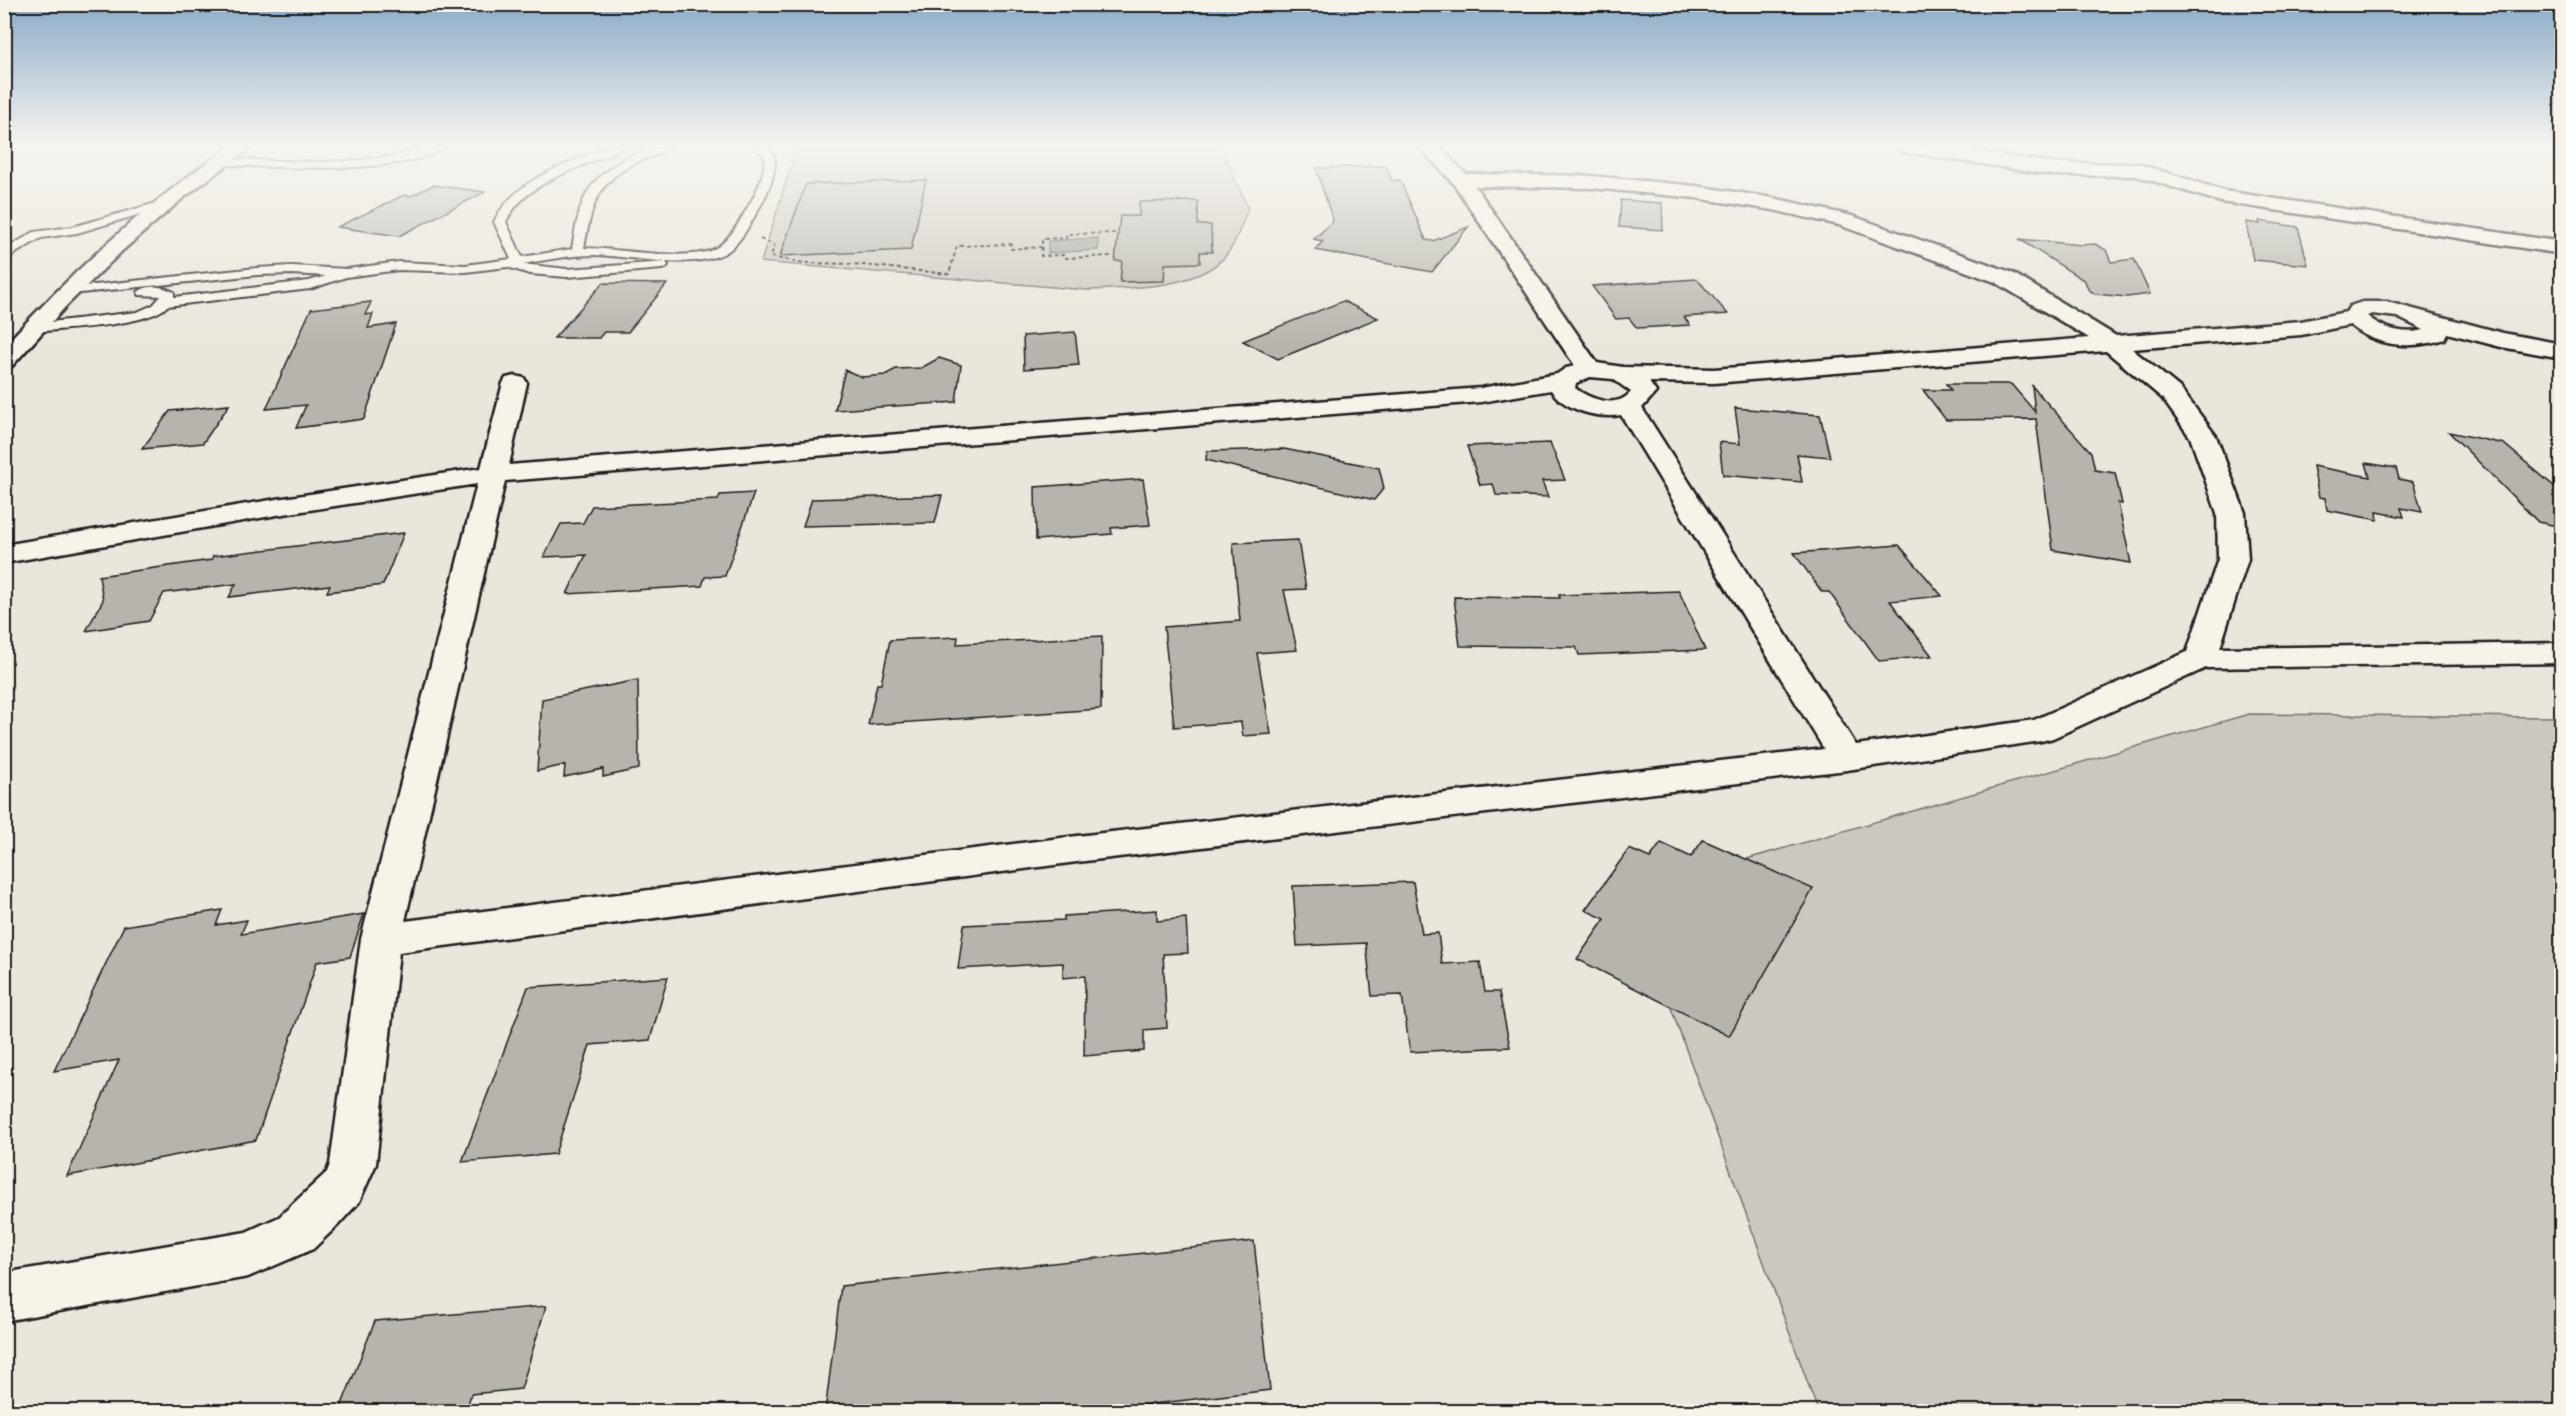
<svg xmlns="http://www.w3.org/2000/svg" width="2566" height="1416" font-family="Mynerve,sans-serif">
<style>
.green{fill:#ccc8c0;stroke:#74726e;stroke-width:1.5}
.water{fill:#a3a19a;stroke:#6d6c68;stroke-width:1.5}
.building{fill:#b6b4ac;stroke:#1c1c1c;stroke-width:1.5}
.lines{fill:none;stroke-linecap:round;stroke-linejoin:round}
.lane-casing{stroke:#1c1c1c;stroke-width:4}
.street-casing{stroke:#1c1c1c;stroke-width:5}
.primary-casing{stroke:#1c1c1c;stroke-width:5}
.path{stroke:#1c1c1c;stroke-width:2;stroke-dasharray:4 3;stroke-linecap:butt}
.lane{fill:#f7f3e8;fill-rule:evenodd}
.street{fill:#f7f3e8;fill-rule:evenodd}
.primary{fill:#f7f3e8;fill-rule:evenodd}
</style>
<rect width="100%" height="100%" fill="#eae6dc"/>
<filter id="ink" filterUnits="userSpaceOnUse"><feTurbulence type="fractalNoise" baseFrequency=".0167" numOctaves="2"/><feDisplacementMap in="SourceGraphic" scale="12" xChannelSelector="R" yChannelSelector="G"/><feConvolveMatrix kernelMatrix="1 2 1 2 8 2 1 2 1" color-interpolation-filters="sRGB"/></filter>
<g filter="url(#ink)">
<g class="green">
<path d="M797 147H1221L1248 208C1243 222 1238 237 1230 250 1204 290 1129 288 1087 290L761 262Z"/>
<polygon points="2249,714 2561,717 2561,1411 1818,1411 1629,893"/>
</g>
<polygon class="water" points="1098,238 1098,250 1048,253 1048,241"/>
<g class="building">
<polygon points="1386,166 1392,181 1400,180 1426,240 1433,241 1468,227 1432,272 1315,250 1323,241 1314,239 1333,221 1316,168"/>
<polygon points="926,180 911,250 780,256 806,184"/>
<polygon points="433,185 485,192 399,236 337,227 404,195 411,196"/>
<polygon points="1621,200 1662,203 1663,230 1619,227"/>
<polygon points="1198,201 1198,225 1211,225 1212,252 1200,252 1200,263 1165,264 1164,281 1120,282 1122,261 1115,261 1120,216 1139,216 1139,202"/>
<polygon points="2259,221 2298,227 2308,265 2253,260 2246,222 2260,224"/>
<polygon points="2019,239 2081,245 2095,244 2106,250 2111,262 2134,259 2150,294 2127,297 2095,294 2088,289 2085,281"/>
<polygon points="1697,279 1728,314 1684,317 1690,325 1637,328 1629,318 1616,319 1592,286"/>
<polygon points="603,283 667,284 628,332 604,332 599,338 554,338"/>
<polygon points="1343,301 1378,318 1278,359 1243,341"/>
<polygon points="371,302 365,315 373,314 368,328 396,324 364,419 296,428 306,405 266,409 311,309"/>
<polygon points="1075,332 1079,365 1024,369 1023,336"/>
<polygon points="939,358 961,365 956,402 835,410 845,370 862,377 885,375 896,369 921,368"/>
<polygon points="1946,384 2011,384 2035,412 2032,386 2091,452 2095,470 2115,473 2122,504 2118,503 2131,563 2053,550 2036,419 1946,420 1923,390 1951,390"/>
<polygon points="229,405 203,443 142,449 170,411"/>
<polygon points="1735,408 1820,415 1830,457 1797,454 1802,482 1723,475 1719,442 1740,444"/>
<polygon points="2449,432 2504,444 2562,493 2562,527 2538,522"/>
<polygon points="1550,443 1565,480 1542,481 1548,497 1496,495 1493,484 1480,485 1467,446"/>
<polygon points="1284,449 1379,468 1384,488 1374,500 1206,460 1207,451"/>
<polygon points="2366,463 2396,468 2399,479 2413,482 2422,512 2401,508 2404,517 2377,512 2378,520 2327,510 2325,498 2319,497 2313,466 2370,477"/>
<polygon points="1143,479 1150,525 1111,528 1112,534 1036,540 1035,487"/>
<polygon points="754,493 725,576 705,577 702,586 567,594 586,555 544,557 561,524 583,523 592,506 718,500 720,495"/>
<polygon points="942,495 935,523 803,526 812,499"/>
<polygon points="404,533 383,585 327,592 330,585 229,597 236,584 164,593 149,621 86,631 103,600 99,576 211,560 213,556"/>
<polygon points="1298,540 1306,589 1284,590 1297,650 1257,653 1271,734 1243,736 1241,722 1174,727 1164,627 1240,621 1233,543"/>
<polygon points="1899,545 1942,596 1890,601 1932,656 1879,661 1829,592 1822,592 1794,553"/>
<polygon points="1679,591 1705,650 1579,655 1576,647 1460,646 1454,597 1560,598 1559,595"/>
<polygon points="1102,636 1101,709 868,725 877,684 881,684 890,640 958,637 957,644"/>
<polygon points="638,680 639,769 603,777 603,769 564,777 565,765 537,771 542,699"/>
<polygon points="1703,840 1813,889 1729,1036 1577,959 1605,919 1585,910 1629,849 1650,858 1661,843 1691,857"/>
<polygon points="1413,882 1422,934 1438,933 1442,964 1480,962 1485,992 1499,992 1510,1047 1410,1052 1402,995 1372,996 1366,943 1297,946 1293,886"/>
<polygon points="222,910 216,925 247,920 241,934 364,914 350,957 317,962 256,1140 67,1176 119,1060 54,1071 124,926"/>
<polygon points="1157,910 1157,921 1186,918 1188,953 1163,954 1167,1028 1144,1030 1144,1051 1084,1056 1085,976 1063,978 1063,963 958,969 964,925 1064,920 1064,916"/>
<polygon points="668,977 650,1040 590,1045 555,1154 462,1162 528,987"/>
<polygon points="1254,1241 1270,1390 1086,1412 825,1412 841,1286"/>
<polygon points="546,1306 521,1389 471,1394 466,1412 339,1412 375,1321"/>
</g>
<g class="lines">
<defs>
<g id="lane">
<path d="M428 147H444C406 177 269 166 219 165L214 162 219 159C288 160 361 169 428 147Z"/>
<path d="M608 147H623C615 154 603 157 593 161 561 174 521 189 506 222L522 257 572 249C575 232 577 215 584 199 598 168 638 147 671 147 662 154 648 157 637 162 595 183 592 206 584 248 616 248 691 263 716 248 729 240 738 225 745 212 755 196 765 176 765 157L756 147H767L775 156C776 176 767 195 757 212 749 226 738 247 723 254 688 270 632 256 595 255 570 255 546 260 522 264L567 269 666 262 668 265 666 268 662 269 567 277 530 274 507 267 465 272 399 270 346 277 310 289 167 306C150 326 62 329 33 332L26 328 33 324 137 312 153 305 161 296 139 295 138 292C147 284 163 286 174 292V297L309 281 326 276 292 274 257 275 61 295 60 292 61 289 66 288 257 268 292 266 347 269 399 262 465 265 511 259 494 222C514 179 567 164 608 147Z"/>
<polygon points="160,202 164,203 164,207 77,233 41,238 4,260 4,250 34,232 72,227"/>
</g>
<g id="street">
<path d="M1419 147H1439L1466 174 1591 176 1696 186 1773 198 1852 216 2011 272 2116 336 2301 321 2346 312 2350 306 2362 302H2387L2503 333 2562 344V358L2501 347 2447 333 2444 339C2413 350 2376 347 2350 325L2301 335 2132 349 2180 388 2216 436 2245 513 2248 559 2220 648 2562 643V663L2206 668 2053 738 2041 741 1847 770 1077 862 399 952 376 1164 359 1202 337 1226 313 1249 248 1277 4 1321V1273L246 1232 279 1217 327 1172 330 1164 361 939 477 484 277 515 4 563V545L277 499 481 468 503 383 506 378 515 376 524 378 527 383 509 465 1481 388 1557 374 1566 368 1575 366 1454 184ZM1475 186 1591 188 1696 198 1773 210 1839 225 1995 282 2089 338 1714 369 1623 367 1597 363ZM2372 314 2397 317 2424 330C2404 335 2383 329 2367 316ZM2106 351 2162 398 2190 437 2217 513 2218 559 2187 652 2034 720 1856 745 1642 408 1656 392 1649 382 1714 383ZM1590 377 1613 379 1631 392C1617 409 1591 400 1575 388L1576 383ZM1551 390C1564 410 1598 419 1621 415L1824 749 1077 836 405 921 505 481 1481 402Z"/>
<polygon points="1895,147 1943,147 2053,163 2139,164 2224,191 2562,242 2562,254 2221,202 2137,176 2053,175 1904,152 1898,151"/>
</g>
<path id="primary" d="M230 147H251L183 198 123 250 66 306 12 366 4 368V346C73 272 145 204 230 147Z"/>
</defs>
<use href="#lane" class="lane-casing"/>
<use href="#street" class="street-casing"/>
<use href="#primary" class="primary-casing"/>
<g class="path">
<polyline points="760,239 774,245 771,257 805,263 853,264 949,274 957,246 1011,244 1011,249 1042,247 1042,239 1066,238 1067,234 1118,233"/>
<polyline points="1042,247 1041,256 1065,255 1066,258 1111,256"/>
</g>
<use href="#lane" class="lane"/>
<use href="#street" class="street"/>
<use href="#primary" class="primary"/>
</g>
</g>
<linearGradient id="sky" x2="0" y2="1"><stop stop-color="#8cacc9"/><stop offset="0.42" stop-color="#f6f4ef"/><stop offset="1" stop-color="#f6f4ef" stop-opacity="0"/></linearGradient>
<rect width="2566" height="346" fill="url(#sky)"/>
<rect width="2566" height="1416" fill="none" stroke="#f7f3e8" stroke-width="24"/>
<rect x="12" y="12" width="2542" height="1392" fill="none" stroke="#1c1c1c" stroke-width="2" filter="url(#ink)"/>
</svg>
